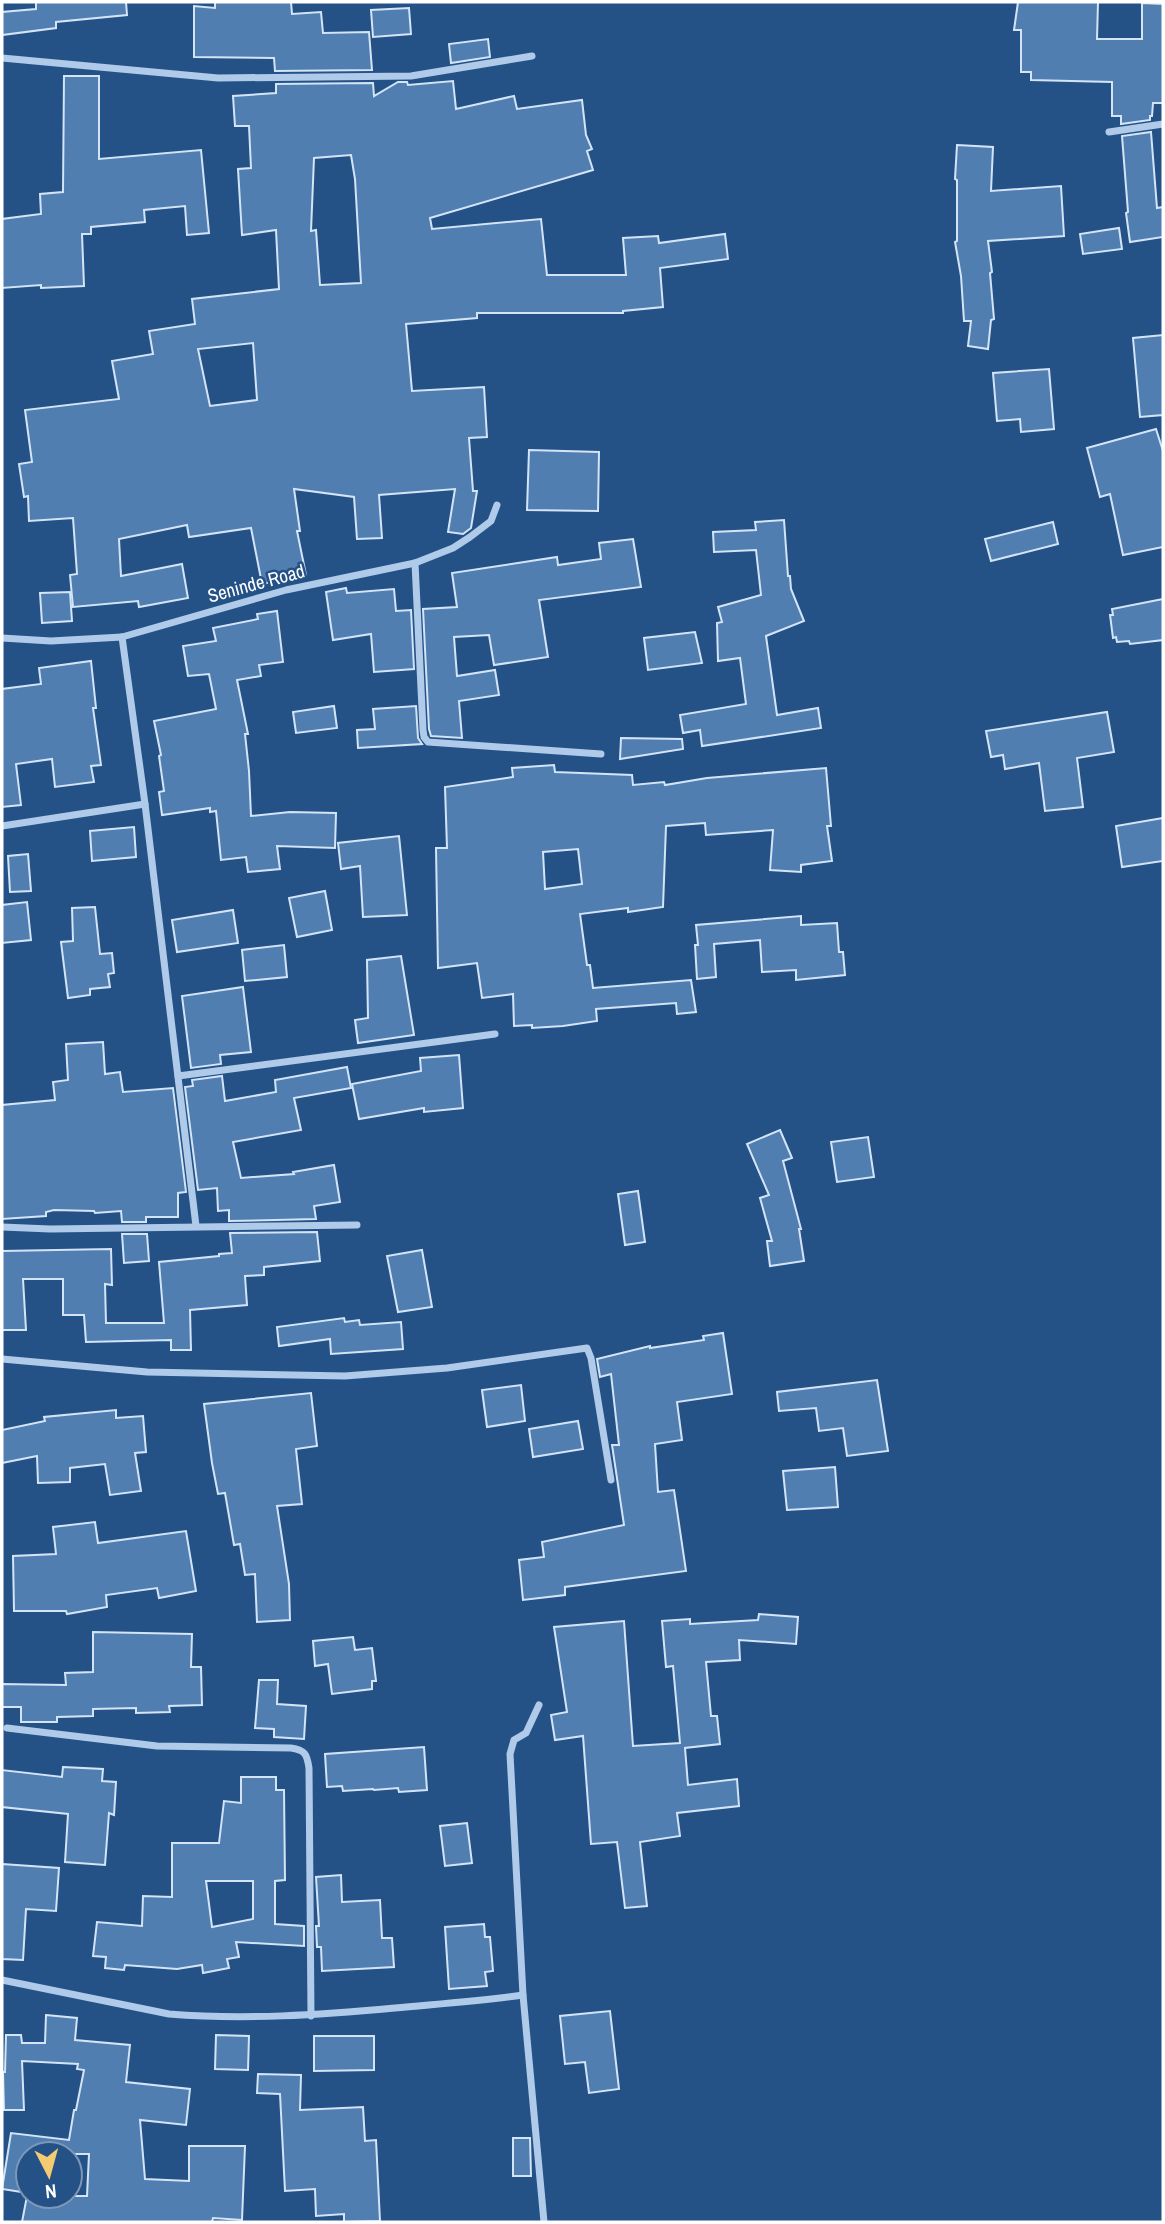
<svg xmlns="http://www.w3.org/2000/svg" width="1165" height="2224" font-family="'Archivo Narrow',sans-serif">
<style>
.building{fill:#507eb1;stroke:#d3e4f7;stroke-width:2;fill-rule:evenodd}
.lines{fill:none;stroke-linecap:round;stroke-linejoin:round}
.street{stroke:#afcbe9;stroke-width:7}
.labels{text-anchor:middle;stroke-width:5;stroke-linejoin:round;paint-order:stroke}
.street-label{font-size:19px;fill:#fff;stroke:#245287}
</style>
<rect width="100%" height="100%" fill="#245287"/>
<g class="building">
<polygon points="36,2 126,2 127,15 56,22 56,28 2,35 2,12 36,9"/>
<polygon points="215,2 291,2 292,14 321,12 323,33 369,32 372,70 275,71 274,58 194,57 194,6 215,8"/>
<polygon points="1018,2 1098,2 1097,39 1142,39 1142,3 1163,4 1163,103 1153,103 1152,116 1150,116 1150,120 1121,124 1121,116 1112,116 1112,82 1031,80 1031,72 1021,72 1021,30 1014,30"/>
<polygon points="409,8 411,34 373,37 371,10"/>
<polygon points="488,39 490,57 451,63 449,44"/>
<polygon points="64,76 99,76 99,159 201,150 209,233 187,235 185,206 144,210 145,222 91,227 91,234 82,234 84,286 41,288 41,285 2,288 2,219 41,214 40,194 63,192"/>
<path d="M453 81 456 109 514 96 517 109 582 100 586 135 592 149 587 151 593 170 430 218 432 229 541 219 547 275H626L623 238 658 236 659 243 725 234 728 259 660 268 663 307 623 311V313H477V318L406 324 412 391 484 387 487 437 469 438 473 491H477L471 528 463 534 448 532 455 489 379 495 382 538 357 539 354 497 294 489 300 531H297L306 575 262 584 251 528 189 537 187 525 119 539 121 576 182 564 188 598 139 607 138 601 73 607 70 575 77 574 73 518 29 521 28 496 24 497 19 464 32 462 25 410 119 399 112 361 153 354 149 331 195 324 192 299 279 289 276 230 242 235 238 169 251 168 249 126H235L233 96 276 93V84L373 83 374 96 398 82H407L408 85ZM351 155 355 179 361 283 320 285 316 230 311 231 314 158ZM253 343 257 400 210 406 198 349Z"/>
<polygon points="1151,132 1157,208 1163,207 1163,237 1130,242 1126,213 1128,212 1122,136"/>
<polygon points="957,145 993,147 991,191 1061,186 1064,236 988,241 992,272 990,273 994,319 991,320 988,349 968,346 971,321 964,321 961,276 955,242 957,241 957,180 955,179"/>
<polygon points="1119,228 1122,249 1083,254 1080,234"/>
<polygon points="1163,335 1163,415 1140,417 1133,338"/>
<polygon points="1049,369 1054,429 1021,432 1020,419 997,421 993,373"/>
<polygon points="1156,429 1163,451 1163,547 1123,555 1110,494 1100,497 1087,448"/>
<polygon points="529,450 599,452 598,511 527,510"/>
<polygon points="784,520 788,576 790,576 791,589 804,621 766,636 777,715 818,708 821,728 702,746 700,730 683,733 680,715 746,704 740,658 718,661 717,623 722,622 718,607 761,595 756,550 714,552 713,532 756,530 755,522"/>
<polygon points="1053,522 1058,544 991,561 985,539"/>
<polygon points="633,539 641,587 539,600 548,657 494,665 489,635 454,637 457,676 495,670 499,695 459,701 462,738 431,736 429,729 423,609 457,607 452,573 557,557 558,565 601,559 599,543"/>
<polygon points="346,588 347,593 394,589 396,611 411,610 414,669 374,672 371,634 333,640 326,592"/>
<polygon points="70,592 72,621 42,623 40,593"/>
<polygon points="1163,599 1163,640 1130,644 1129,641 1117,642 1116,637 1113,638 1110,615 1113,615 1112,609"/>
<polygon points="277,611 283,662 259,665 261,676 237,680 248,734 245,734 249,771 251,816 290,812 336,813 335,848 277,846 280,869 248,872 246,857 221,860 216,811 210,812 210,808 162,815 159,792 164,791 159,756 161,755 154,721 216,709 209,674 188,676 183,646 216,641 213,628 258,619 257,614"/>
<polygon points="695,632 702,663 648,670 644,638"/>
<polygon points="91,661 96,708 93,708 101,765 91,766 94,782 55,787 52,759 16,764 21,805 2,807 2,689 41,684 39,668"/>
<polygon points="334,706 337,728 296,733 293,712"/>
<polygon points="416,706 418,738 422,744 358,748 357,730 375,729 373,709"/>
<polygon points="1107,712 1114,752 1077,758 1083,807 1045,811 1039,763 1005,769 1003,755 991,757 986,731"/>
<polygon points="621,738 682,739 683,749 620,759"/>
<path d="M554 765 555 772 632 775 633 785 664 782 665 785 707 778 826 768 831 826H827L832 861 801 865V872L770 870 773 830 706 835 705 823 666 826 663 907 628 912V908L580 914 587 965H590L593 988 691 980 696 1012 677 1014 676 1003 596 1009 597 1021 563 1026 532 1028V1025L514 1026 513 994 482 998 477 963 438 968 436 848H447L445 787 513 777 512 768ZM578 849 582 884 545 889 543 852Z"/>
<polygon points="1163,818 1163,861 1122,867 1116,826"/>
<polygon points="134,827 136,857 92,861 90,831"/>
<polygon points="399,836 407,915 363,917 360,866 341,869 338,843"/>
<polygon points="28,854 31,891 10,892 8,856"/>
<polygon points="325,891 332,930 297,937 289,898"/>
<polygon points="27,902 31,940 2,943 2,905"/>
<polygon points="95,907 100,954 112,953 114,973 108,974 110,987 90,989 90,995 68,998 61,942 73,941 72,908"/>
<polygon points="233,910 238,943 177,952 172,920"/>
<polygon points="801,916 801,925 837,923 839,952 843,952 845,975 796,980 796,970 762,972 760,940 714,944 716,977 697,979 695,945 698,945 696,925"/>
<polygon points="284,945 287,977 245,981 242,950"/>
<polygon points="401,956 414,1035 358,1043 355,1020 368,1018 367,960"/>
<polygon points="243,987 251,1052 220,1055 221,1064 191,1068 182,996"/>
<polygon points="103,1042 105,1074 120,1072 123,1092 173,1088 186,1192 178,1193 178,1217 146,1217 146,1222 122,1222 121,1211 95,1213 94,1211 54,1210 46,1212 46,1216 2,1219 2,1105 55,1100 53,1082 68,1080 66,1044"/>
<polygon points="459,1055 463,1108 424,1112 424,1108 359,1119 352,1084 421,1071 420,1058"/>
<polygon points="347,1067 351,1088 294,1098 301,1130 233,1142 241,1178 294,1174 293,1172 334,1165 340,1202 314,1206 316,1219 229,1221 229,1210 218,1211 217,1188 198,1190 185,1087 193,1086 192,1080 222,1076 225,1101 276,1092 275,1080"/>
<polygon points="780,1130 792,1158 783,1161 801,1229 799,1229 804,1261 770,1266 767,1241 772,1241 760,1198 769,1195 747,1144"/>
<polygon points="868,1137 874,1177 837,1182 831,1142"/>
<polygon points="638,1191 645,1242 625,1245 618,1194"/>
<polygon points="317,1232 320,1261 264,1267 264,1275 245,1276 247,1305 190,1310 191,1350 171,1350 171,1340 86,1342 84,1315 63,1315 63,1279 23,1279 26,1330 2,1330 2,1251 111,1249 112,1285 105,1284 106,1323 164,1323 159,1262 219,1256 219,1254 232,1253 230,1233"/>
<polygon points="122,1234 147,1234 149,1261 124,1263"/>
<polygon points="422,1250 432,1307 398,1312 387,1256"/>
<polygon points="344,1318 345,1322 359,1320 360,1325 401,1322 403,1349 331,1354 330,1339 279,1346 277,1327"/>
<polygon points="723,1333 732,1394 677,1402 682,1440 655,1444 658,1492 674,1490 686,1571 565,1587 565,1595 523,1600 519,1560 544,1557 542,1542 624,1525 612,1445 619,1445 611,1374 600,1377 597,1359 650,1346 650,1348 704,1340 703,1336"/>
<polygon points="877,1380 888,1451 847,1456 843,1428 819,1431 816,1408 779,1411 777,1392"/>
<polygon points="521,1385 525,1421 487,1427 482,1390"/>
<polygon points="311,1393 317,1446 296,1449 302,1504 277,1506 289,1584 290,1620 257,1622 255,1574 245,1575 240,1544 234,1545 225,1493 218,1494 212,1463 204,1404"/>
<polygon points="116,1410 116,1418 143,1416 146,1452 135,1453 141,1491 110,1495 105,1464 70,1468 70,1482 38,1483 37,1456 2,1463 2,1430 45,1421 44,1417"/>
<polygon points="578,1421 583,1449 533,1457 529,1429"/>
<polygon points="835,1467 838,1507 787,1510 783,1471"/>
<polygon points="95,1522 98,1543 186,1531 196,1591 159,1598 157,1588 106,1595 107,1607 67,1614 66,1611 14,1611 13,1556 56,1554 53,1527"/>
<polygon points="759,1614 798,1617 796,1644 739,1640 740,1660 706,1662 711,1716 717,1716 720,1744 685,1748 688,1785 737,1779 739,1806 677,1813 680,1836 640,1842 647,1906 625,1908 617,1842 591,1844 583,1736 555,1740 551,1715 567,1712 554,1627 624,1621 633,1746 680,1743 673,1666 666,1667 662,1621 690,1619 690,1624 758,1620"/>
<polygon points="93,1632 192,1634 191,1667 201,1667 202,1705 169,1706 170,1712 136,1713 136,1708 93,1709 93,1716 57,1717 57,1722 21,1722 21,1707 2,1707 2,1684 66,1685 65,1673 93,1672"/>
<polygon points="353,1637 355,1650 372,1648 376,1681 372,1681 372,1689 332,1694 328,1664 315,1666 313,1641"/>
<polygon points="259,1680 278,1680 277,1704 306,1706 304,1739 274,1737 274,1729 255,1728"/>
<polygon points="424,1747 427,1790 399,1792 398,1788 374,1790 373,1789 343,1791 342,1786 327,1787 325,1754"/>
<polygon points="63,1767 103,1769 102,1781 116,1782 114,1815 109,1813 105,1865 65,1862 68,1814 2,1807 2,1770 62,1777"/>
<path d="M241 1777H276V1790H284L285 1880 275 1881V1924L304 1926V1946L236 1942 239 1957 227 1959 229 1968 203 1973 202 1965 177 1969 125 1965 124 1970 105 1968 106 1957 93 1956 97 1922 142 1926 143 1896 172 1897V1843H219L224 1801 241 1803ZM206 1881H253V1919L212 1927Z"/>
<polygon points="467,1823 472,1863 445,1866 440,1826"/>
<polygon points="2,1864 59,1868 56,1911 26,1909 23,1960 2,1959"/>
<polygon points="341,1875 342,1902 380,1900 382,1938 392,1938 394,1967 322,1971 321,1947 317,1947 316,1926 319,1926 316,1877"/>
<polygon points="484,1924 485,1937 490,1937 493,1971 485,1972 487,1986 449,1989 445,1927"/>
<polygon points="610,2011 619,2089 589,2093 585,2062 565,2064 560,2016"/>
<polygon points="46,2015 77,2018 75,2040 130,2045 126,2082 190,2089 186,2125 140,2120 145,2179 189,2181 189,2146 245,2146 242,2220 213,2218 212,2222 22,2222 27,2196 87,2196 89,2154 28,2154 28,2193 2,2189 11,2133 69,2140 74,2110 76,2110 84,2070 77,2069 78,2064 22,2061 24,2110 4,2110 3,2072 5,2072 6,2035 21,2035 22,2043 45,2043"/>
<polygon points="216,2035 249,2036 248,2070 215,2069"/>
<polygon points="314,2036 374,2036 374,2070 314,2071"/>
<polygon points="258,2074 301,2075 300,2110 363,2107 365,2141 376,2140 380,2221 344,2222 344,2214 316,2216 315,2189 285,2191 280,2094 257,2093"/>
<polygon points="513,2138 530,2138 531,2176 513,2176"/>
</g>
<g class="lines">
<g class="street">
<polyline points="2,58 218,78 411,76 532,56"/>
<polyline points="1109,132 1163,124"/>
<polyline points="415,563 423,730 424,737 428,742 601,754"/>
<polyline points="122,637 145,804 196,1226"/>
<polyline points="2,638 51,641 122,637 286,590 415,563 453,548 470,537 491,521 497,505"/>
<polyline points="2,826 145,804"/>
<polyline points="178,1076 495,1034"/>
<polyline points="2,1227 50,1229 357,1225"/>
<polyline points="2,1359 147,1372 345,1376 447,1368 587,1348 591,1358 611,1480"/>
<polyline points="539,1705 526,1733 514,1740 510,1754 523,1995 544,2222"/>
<path d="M7 1728 157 1746 291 1748C305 1750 307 1754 309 1768L311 2016"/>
<path d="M2 1980 169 2014C244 2020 320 2015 395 2008 437 2004 480 2001 523 1995"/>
</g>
</g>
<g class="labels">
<g class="street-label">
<text transform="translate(256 583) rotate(-15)" y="7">Seninde Road</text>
</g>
</g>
<rect width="1165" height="2224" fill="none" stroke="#ffffff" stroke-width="7"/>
<g transform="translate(49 2175) rotate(174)"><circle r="33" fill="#245287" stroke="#7c97b7" stroke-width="2"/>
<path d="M0-5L12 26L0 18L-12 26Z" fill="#f4cb72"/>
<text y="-10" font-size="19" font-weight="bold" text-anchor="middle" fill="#ffffff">N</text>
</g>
</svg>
